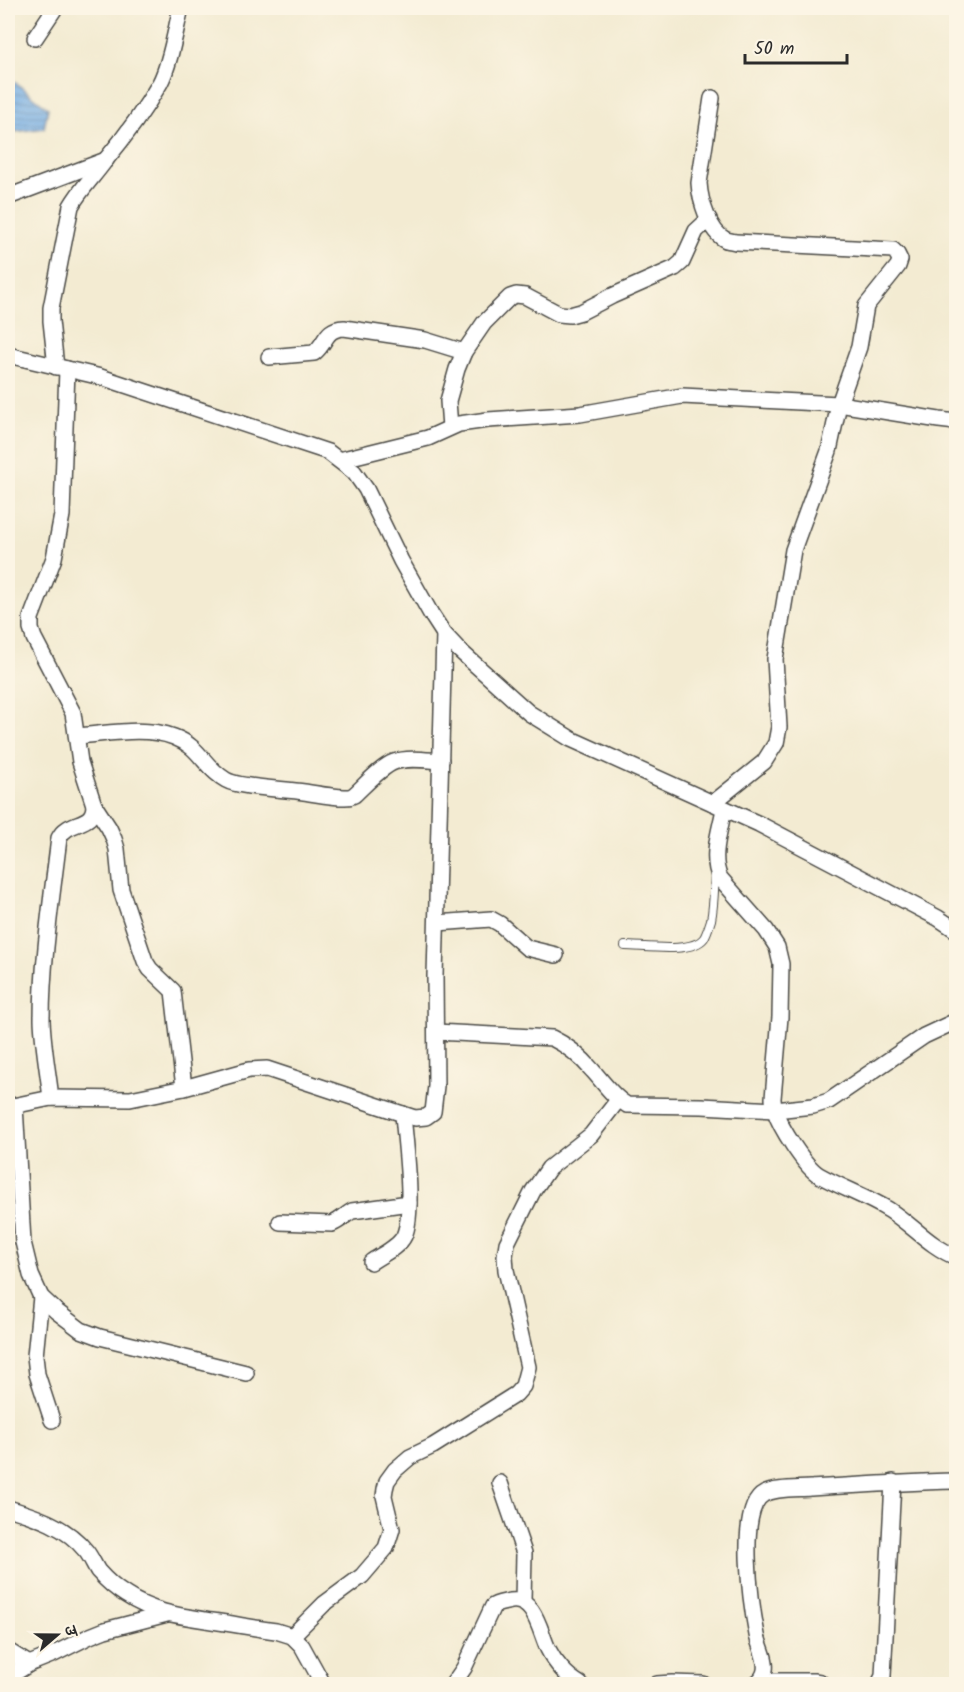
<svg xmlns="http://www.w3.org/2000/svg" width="964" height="1692" font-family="Kalam,'Playpen Sans Deva',sans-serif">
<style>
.water{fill:url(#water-rules);stroke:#506c88;stroke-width:1.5}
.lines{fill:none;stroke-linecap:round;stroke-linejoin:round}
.service-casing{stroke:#494844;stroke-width:10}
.minor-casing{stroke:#494844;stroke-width:18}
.service{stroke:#fff;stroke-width:8}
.minor{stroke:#fff;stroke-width:15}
</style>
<defs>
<pattern id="water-rules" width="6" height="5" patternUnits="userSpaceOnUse" patternTransform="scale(1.5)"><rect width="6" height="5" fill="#75ade4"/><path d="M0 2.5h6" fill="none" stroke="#608db9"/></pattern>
</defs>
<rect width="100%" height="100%" fill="#fcf5e5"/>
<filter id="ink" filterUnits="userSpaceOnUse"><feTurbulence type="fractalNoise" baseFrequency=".0167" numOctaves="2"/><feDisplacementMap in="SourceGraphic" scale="12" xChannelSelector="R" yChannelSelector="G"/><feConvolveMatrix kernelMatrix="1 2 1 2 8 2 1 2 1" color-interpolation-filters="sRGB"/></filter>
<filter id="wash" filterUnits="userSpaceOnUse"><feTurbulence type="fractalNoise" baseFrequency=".008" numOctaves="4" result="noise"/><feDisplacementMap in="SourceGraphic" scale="24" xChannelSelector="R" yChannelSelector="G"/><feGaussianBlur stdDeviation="1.35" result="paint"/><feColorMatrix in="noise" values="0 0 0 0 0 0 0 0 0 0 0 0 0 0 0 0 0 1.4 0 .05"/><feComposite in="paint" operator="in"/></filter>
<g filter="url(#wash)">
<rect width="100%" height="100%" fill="#f3ebd2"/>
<polygon class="water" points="8,77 48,108 44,128 13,132 8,137"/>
</g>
<g filter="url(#ink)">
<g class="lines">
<defs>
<path id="service" d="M625 946C644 946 692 954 704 938 707 933 709 926 711 920 714 905 714 888 715 873"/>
<g id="minor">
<polyline points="35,38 55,8"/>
<path d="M712 98 699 183C700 200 709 232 726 240 727 240 735 242 736 242L893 250 897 254 900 260 898 266 866 306 859 347 839 404 829 451 793 550 775 659 779 727 776 743 764 762 713 803"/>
<polyline points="8,197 106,160"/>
<polyline points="8,355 101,377 328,452 354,472 366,489 401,561 431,614 444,634 459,650 529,713 571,739 759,824 938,918 956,930"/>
<path d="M269 357 314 353C327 343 324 329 344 328L425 340 464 352"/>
<path d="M56 367 51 321V308L71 206C80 190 93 177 104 162 124 138 144 111 160 83 171 62 175 31 181 8"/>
<polyline points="450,427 448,401 457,369 464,352 484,323 510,297 516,295 525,296 559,314 570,315 581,312 612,296 675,268 682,262 696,231 709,219"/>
<polyline points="339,460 428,438 459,424 488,420 580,414 682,396 839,404 939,420 956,422"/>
<path d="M77 736C107 734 145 726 174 737 201 747 203 767 226 780 240 788 285 789 304 792 318 794 331 797 345 797 350 797 350 797 354 795 365 785 381 767 394 762 408 757 426 760 441 761"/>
<polyline points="94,805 109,828 114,839 117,849 121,890 145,961 150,969 173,991 184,1088"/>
<path d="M724 809C720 831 710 857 720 878L766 930 777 947 781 964 780 1017 773 1098C773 1102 774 1107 775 1111 780 1127 805 1167 819 1175 842 1188 866 1196 889 1210 912 1225 931 1247 956 1257"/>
<polyline points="437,923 491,919 500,924 527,948 556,955"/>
<path d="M436 1032 552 1038C569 1046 581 1057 593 1071 604 1083 613 1097 627 1105L702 1106 775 1110 813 1106 829 1101 924 1036 956 1021"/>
<path d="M51 1098C48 1072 43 1046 42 1020 42 961 52 897 59 838 68 819 94 828 94 805L80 762 73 713 34 638 31 629V618L54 558 62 515 67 369"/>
<polyline points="15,1106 23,1242 31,1275 41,1297 56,1311 81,1330 100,1337 246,1373"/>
<polyline points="8,1107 51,1098 130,1099 184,1088 249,1070 267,1069 415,1118 426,1117 433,1112 436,1086 435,976 444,634"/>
<path d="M280 1222 332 1224C340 1221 345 1215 352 1211L409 1203"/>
<path d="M371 1262C381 1255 399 1247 404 1236 415 1212 405 1142 403 1114"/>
<polyline points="41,1297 35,1356 37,1374 52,1420"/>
<polyline points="500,1483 524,1553 523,1601"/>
<path d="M8 1508C37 1517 66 1526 86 1551 91 1557 94 1565 98 1571 106 1580 116 1589 126 1595 153 1613 180 1616 212 1621 233 1624 254 1628 276 1631L292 1636 302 1646 323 1684"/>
<polyline points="292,1636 324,1604 362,1576 386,1548 392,1529 384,1496 385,1489 387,1481 395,1470 410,1457 433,1446 516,1394 523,1386 528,1367 506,1270 505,1256 507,1243 533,1191 549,1168 591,1135 618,1100"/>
<polyline points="8,1651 29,1664"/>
<polyline points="8,1677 29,1664 54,1654 90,1636 105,1630 167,1614"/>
<polyline points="759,1681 814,1681 820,1682 822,1684"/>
<path d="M453 1684 464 1668 493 1606C499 1603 505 1602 511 1601 535 1597 540 1633 548 1649 555 1663 567 1677 580 1684"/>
<polyline points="657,1684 672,1683 703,1684"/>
<path d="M755 1684C760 1681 764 1677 765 1670 767 1659 759 1646 757 1635 752 1609 736 1508 764 1494 775 1488 797 1489 810 1488 859 1485 907 1482 956 1481"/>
<polyline points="879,1684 883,1676 893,1482"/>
</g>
</defs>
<use href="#service" class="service-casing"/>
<use href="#minor" class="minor-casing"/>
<use href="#service" class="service"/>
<use href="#minor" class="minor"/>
</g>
</g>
<rect width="964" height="1692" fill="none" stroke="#fcf5e5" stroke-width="30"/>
<g transform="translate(57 1635) rotate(70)" stroke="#fcf5e5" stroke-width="4.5" paint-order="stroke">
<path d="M0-4.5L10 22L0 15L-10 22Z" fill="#2b2b2b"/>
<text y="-9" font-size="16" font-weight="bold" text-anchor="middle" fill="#2b2b2b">उ</text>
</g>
<path d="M745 54v9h102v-9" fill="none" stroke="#2b2b2b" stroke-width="3"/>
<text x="754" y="54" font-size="18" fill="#2b2b2b" stroke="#fcf5e5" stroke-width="4.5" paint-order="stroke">50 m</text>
</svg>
